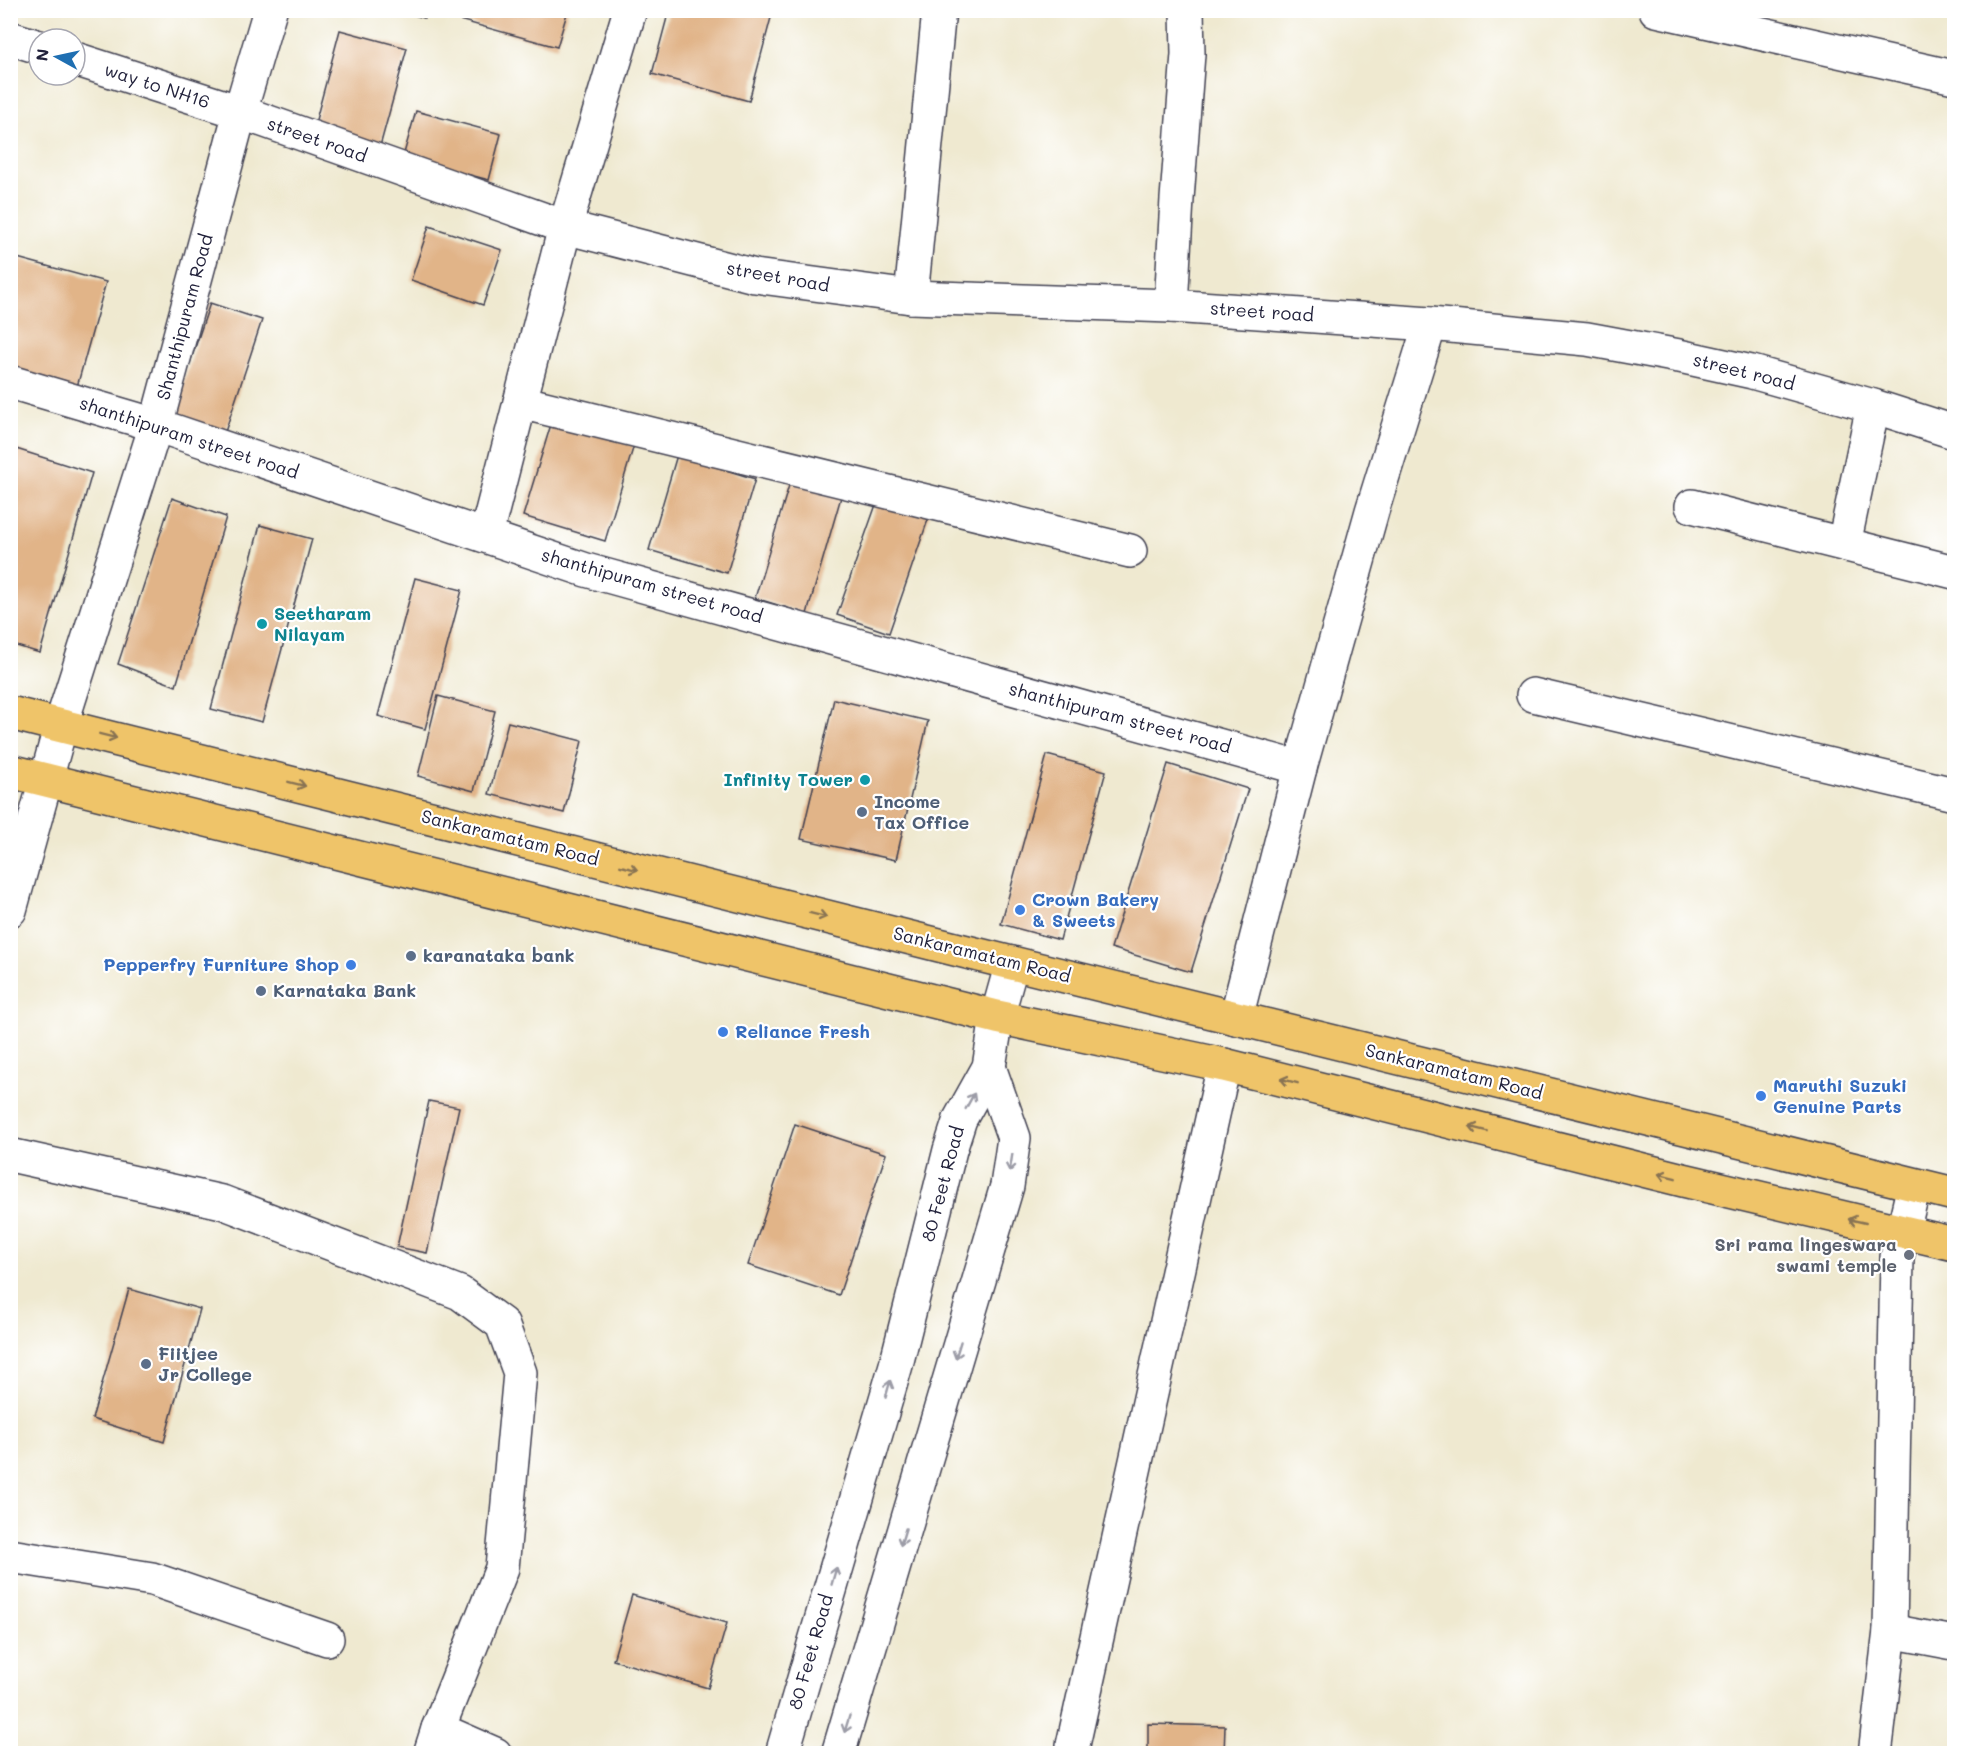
<svg xmlns="http://www.w3.org/2000/svg" width="1965" height="1764" font-family="Mali,sans-serif">
<style>
.building{fill:#e1b488}
.lines{fill:none;stroke-linecap:round;stroke-linejoin:round}
.minor-casing{stroke:#414051;stroke-width:36}
.major-casing{stroke:#414051;stroke-width:36}
.minor{stroke:#fff;stroke-width:33}
.major{stroke:#efc469;stroke-width:33}
.oneway{stroke:#887352}
.oneway2{stroke:#9c9ca7}
.culture-dot{fill:#0f9aa8;stroke:#fff;stroke-width:2}
.service-dot{fill:#5c6f8a;stroke:#fff;stroke-width:2}
.shop-dot{fill:#3f7fe0;stroke:#fff;stroke-width:2}
.worship-dot{fill:#6b7280;stroke:#fff;stroke-width:2}
.labels{text-anchor:middle;stroke-width:4.5;stroke-linejoin:round;paint-order:stroke}
.street-label{font-size:18px;fill:#22223b;stroke:#fff}
.culture-label{font-size:18px;font-weight:bold;fill:#0d838f;stroke:#fff;text-anchor:start}
.service-label{font-size:18px;font-weight:bold;fill:#4e5e75;stroke:#fff;text-anchor:start}
.shop-label{font-size:18px;font-weight:bold;fill:#366cbe;stroke:#fff;text-anchor:start}
.worship-label{font-size:18px;font-weight:bold;fill:#5b616d;stroke:#fff;text-anchor:end}
</style>
<rect width="100%" height="100%" fill="#fff"/>
<filter id="ink" filterUnits="userSpaceOnUse"><feTurbulence type="fractalNoise" baseFrequency=".0167" numOctaves="2"/><feDisplacementMap in="SourceGraphic" scale="12" xChannelSelector="R" yChannelSelector="G"/><feConvolveMatrix kernelMatrix="1 2 1 2 8 2 1 2 1" color-interpolation-filters="sRGB"/></filter>
<filter id="wash" filterUnits="userSpaceOnUse"><feTurbulence type="fractalNoise" baseFrequency=".008" numOctaves="4" result="noise"/><feDisplacementMap in="SourceGraphic" scale="24" xChannelSelector="R" yChannelSelector="G"/><feGaussianBlur stdDeviation="1.35" result="paint"/><feColorMatrix in="noise" values="0 0 0 0 0 0 0 0 0 0 0 0 0 0 0 0 0 1.4 0 .05"/><feComposite in="paint" operator="in"/></filter>
<g filter="url(#wash)">
<rect width="100%" height="100%" fill="#efe9d0"/>
<g id="blocks">
<g class="building">
<polygon points="398,10 426,10 424,18"/>
<polygon points="454,10 568,10 557,47 452,18"/>
<polygon points="669,10 773,10 749,101 652,74"/>
<polygon points="340,30 407,48 379,150 313,131"/>
<polygon points="416,111 501,134 489,180 403,157"/>
<polygon points="429,226 502,250 483,305 411,280"/>
<polygon points="10,256 106,282 75,394 10,376"/>
<polygon points="210,303 262,320 225,432 173,414"/>
<polygon points="552,421 634,445 605,541 523,516"/>
<polygon points="10,447 92,473 40,653 10,644"/>
<polygon points="677,455 755,479 727,573 649,550"/>
<polygon points="790,482 841,497 807,614 755,598"/>
<polygon points="879,496 930,514 889,633 837,615"/>
<polygon points="172,498 226,517 176,686 118,664"/>
<polygon points="260,525 312,539 262,722 211,709"/>
<polygon points="415,578 462,590 425,729 378,716"/>
<polygon points="438,696 495,711 474,791 418,776"/>
<polygon points="834,699 928,721 896,860 801,839"/>
<polygon points="508,722 582,741 564,813 489,794"/>
<polygon points="1047,755 1106,771 1060,940 1001,924"/>
<polygon points="1168,764 1248,789 1191,972 1111,948"/>
<polygon points="429,1101 459,1107 427,1253 397,1247"/>
<polygon points="795,1124 886,1154 839,1295 748,1265"/>
<polygon points="129,1289 200,1309 164,1442 92,1419"/>
<polygon points="632,1595 727,1623 708,1688 613,1660"/>
<polygon points="1148,1724 1225,1726 1224,1754 1148,1754"/>
</g>
</g>
</g>
<g filter="url(#ink)">
<use href="#blocks" fill-opacity="0" stroke="#414051" stroke-width="1.5"/>
<g class="lines">
<defs>
<g id="minor">
<polyline points="1656,10 1954,77"/>
<polyline points="10,38 39,47"/>
<polyline points="75,59 240,112 565,227 755,276 911,297 1171,306 1430,324 1587,339 1679,356 1752,372 1873,406 1954,432"/>
<polyline points="911,297 939,10"/>
<polyline points="1171,306 1177,199 1188,54 1187,10"/>
<polyline points="10,382 156,425 586,570 1300,768"/>
<polyline points="520,402 1130,551"/>
<polyline points="1692,506 1954,572"/>
<polyline points="486,535 565,227 630,10"/>
<polyline points="1844,544 1873,406"/>
<polyline points="1533,695 1954,794"/>
<polyline points="10,910 61,725 156,425 240,112 270,10"/>
<polyline points="1236,1018 1300,768 1372,511 1430,324"/>
<polyline points="10,1155 222,1202 460,1293 502,1324 520,1373 502,1568 438,1729 430,1754"/>
<polyline points="10,1556 152,1579 327,1639"/>
<polyline points="1890,1631 1954,1643"/>
<polyline points="438,1729 495,1754"/>
<polyline points="782,1754 896,1365 950,1150 960,1119 989,1067 997,1017 1012,963"/>
<polyline points="838,1754 1007,1186 1014,1138 989,1067"/>
<polyline points="1073,1754 1073,1745 1224,1065"/>
<polyline points="1875,1754 1890,1631 1897,1257 1914,1185"/>
</g>
<g id="major">
<polyline points="10,713 971,953 1954,1194"/>
<polyline points="10,771 997,1017 1224,1065 1683,1180 1954,1244"/>
</g>
</defs>
<use href="#minor" class="minor-casing"/>
<use href="#major" class="major-casing"/>
<use href="#minor" class="minor"/>
<use href="#major" class="major"/>
</g>
<defs><path id="oneway-shaft" d="M-6 0H5M1.5-3L5.5 0L1.5 3" fill="none" stroke-width="1.6" stroke-linecap="round" stroke-linejoin="round" transform="scale(1.5)"/></defs>
<g class="oneway">
<use href="#oneway-shaft" transform="translate(108 736) rotate(14)"/>
<use href="#oneway-shaft" transform="translate(297 784) rotate(14)"/>
<use href="#oneway-shaft" transform="translate(629 868) rotate(14)"/>
<use href="#oneway-shaft" transform="translate(818 915) rotate(14)"/>
<use href="#oneway-shaft" transform="translate(1289 1081) rotate(-166)"/>
<use href="#oneway-shaft" transform="translate(1478 1129) rotate(-166)"/>
<use href="#oneway-shaft" transform="translate(1667 1176) rotate(-166)"/>
<use href="#oneway-shaft" transform="translate(1857 1221) rotate(-167)"/>
</g>
<g class="oneway2">
<use href="#oneway-shaft" transform="translate(970 1101) rotate(-61)"/>
<use href="#oneway-shaft" transform="translate(1011 1163) rotate(99)"/>
<use href="#oneway-shaft" transform="translate(958 1350) rotate(107)"/>
<use href="#oneway-shaft" transform="translate(888 1389) rotate(-74)"/>
<use href="#oneway-shaft" transform="translate(903 1537) rotate(107)"/>
<use href="#oneway-shaft" transform="translate(834 1576) rotate(-74)"/>
<use href="#oneway-shaft" transform="translate(847 1724) rotate(107)"/>
</g>
</g>
<g class="culture-dot">
<circle cx="262" cy="624" r="6"/>
<circle cx="865" cy="780" r="6"/>
</g>
<g class="service-dot">
<circle cx="862" cy="812" r="6"/>
<circle cx="411" cy="956" r="6"/>
<circle cx="261" cy="991" r="6"/>
<circle cx="146" cy="1364" r="6"/>
</g>
<g class="shop-dot">
<circle cx="1020" cy="910" r="6"/>
<circle cx="351" cy="965" r="6"/>
<circle cx="723" cy="1032" r="6"/>
<circle cx="1761" cy="1096" r="6"/>
</g>
<circle class="worship-dot" cx="1909" cy="1255" r="6"/>
<g class="labels">
<g class="street-label">
<text transform="translate(157 86) rotate(18)" y="6">way to NH16</text>
<text transform="translate(317 140) rotate(19)" y="6">street road</text>
<text transform="translate(778 277) rotate(10)" y="6">street road</text>
<text transform="translate(1262 312) rotate(4)" y="6">street road</text>
<text transform="translate(185 317) rotate(-75)" y="6">Shanthipuram Road</text>
<text transform="translate(1744 372) rotate(14)" y="6">street road</text>
<text transform="translate(189 438) rotate(18)" y="6">shanthipuram street road</text>
<text transform="translate(652 586) rotate(16)" y="6">shanthipuram street road</text>
<text transform="translate(1120 718) rotate(15)" y="6">shanthipuram street road</text>
<text transform="translate(510 838) rotate(14)" y="6">Sankaramatam Road</text>
<text transform="translate(982 955) rotate(14)" y="6">Sankaramatam Road</text>
<text transform="translate(1454 1072) rotate(14)" y="6">Sankaramatam Road</text>
<text transform="translate(943 1184) rotate(-75)" y="6">80 Feet Road</text>
<text transform="translate(811 1652) rotate(-74)" y="6">80 Feet Road</text>
</g>
<g class="culture-label">
<text x="274" y="620">Seetharam<tspan x="274" dy="21">Nilayam</tspan></text>
<text x="853" y="786" text-anchor="end">Infinity Tower</text>
</g>
<g class="service-label">
<text x="874" y="808">Income<tspan x="874" dy="21">Tax Office</tspan></text>
<text x="423" y="962">karanataka bank</text>
<text x="273" y="997">Karnataka Bank</text>
<text x="158" y="1360">Fiitjee<tspan x="158" dy="21">Jr College</tspan></text>
</g>
<g class="shop-label">
<text x="1032" y="906">Crown Bakery<tspan x="1032" dy="21">&amp; Sweets</tspan></text>
<text x="339" y="971" text-anchor="end">Pepperfry Furniture Shop</text>
<text x="735" y="1038">Reliance Fresh</text>
<text x="1773" y="1092">Maruthi Suzuki<tspan x="1773" dy="21">Genuine Parts</tspan></text>
</g>
<g class="worship-label">
<text x="1897" y="1251">Sri rama lingeswara<tspan x="1897" dy="21">swami temple</tspan></text>
</g>
</g>
<rect width="1965" height="1764" fill="none" stroke="#fff" stroke-width="36"/>
<g transform="translate(57 57) rotate(278)"><circle r="28" fill="#ffffff" stroke="#a7a7b1" stroke-width="1.5"/>
<path d="M0-4.5L10 22L0 15L-10 22Z" fill="#1f6fb2"/>
<text y="-9" font-size="16" font-weight="bold" text-anchor="middle" fill="#22223b">N</text>
</g>
</svg>
